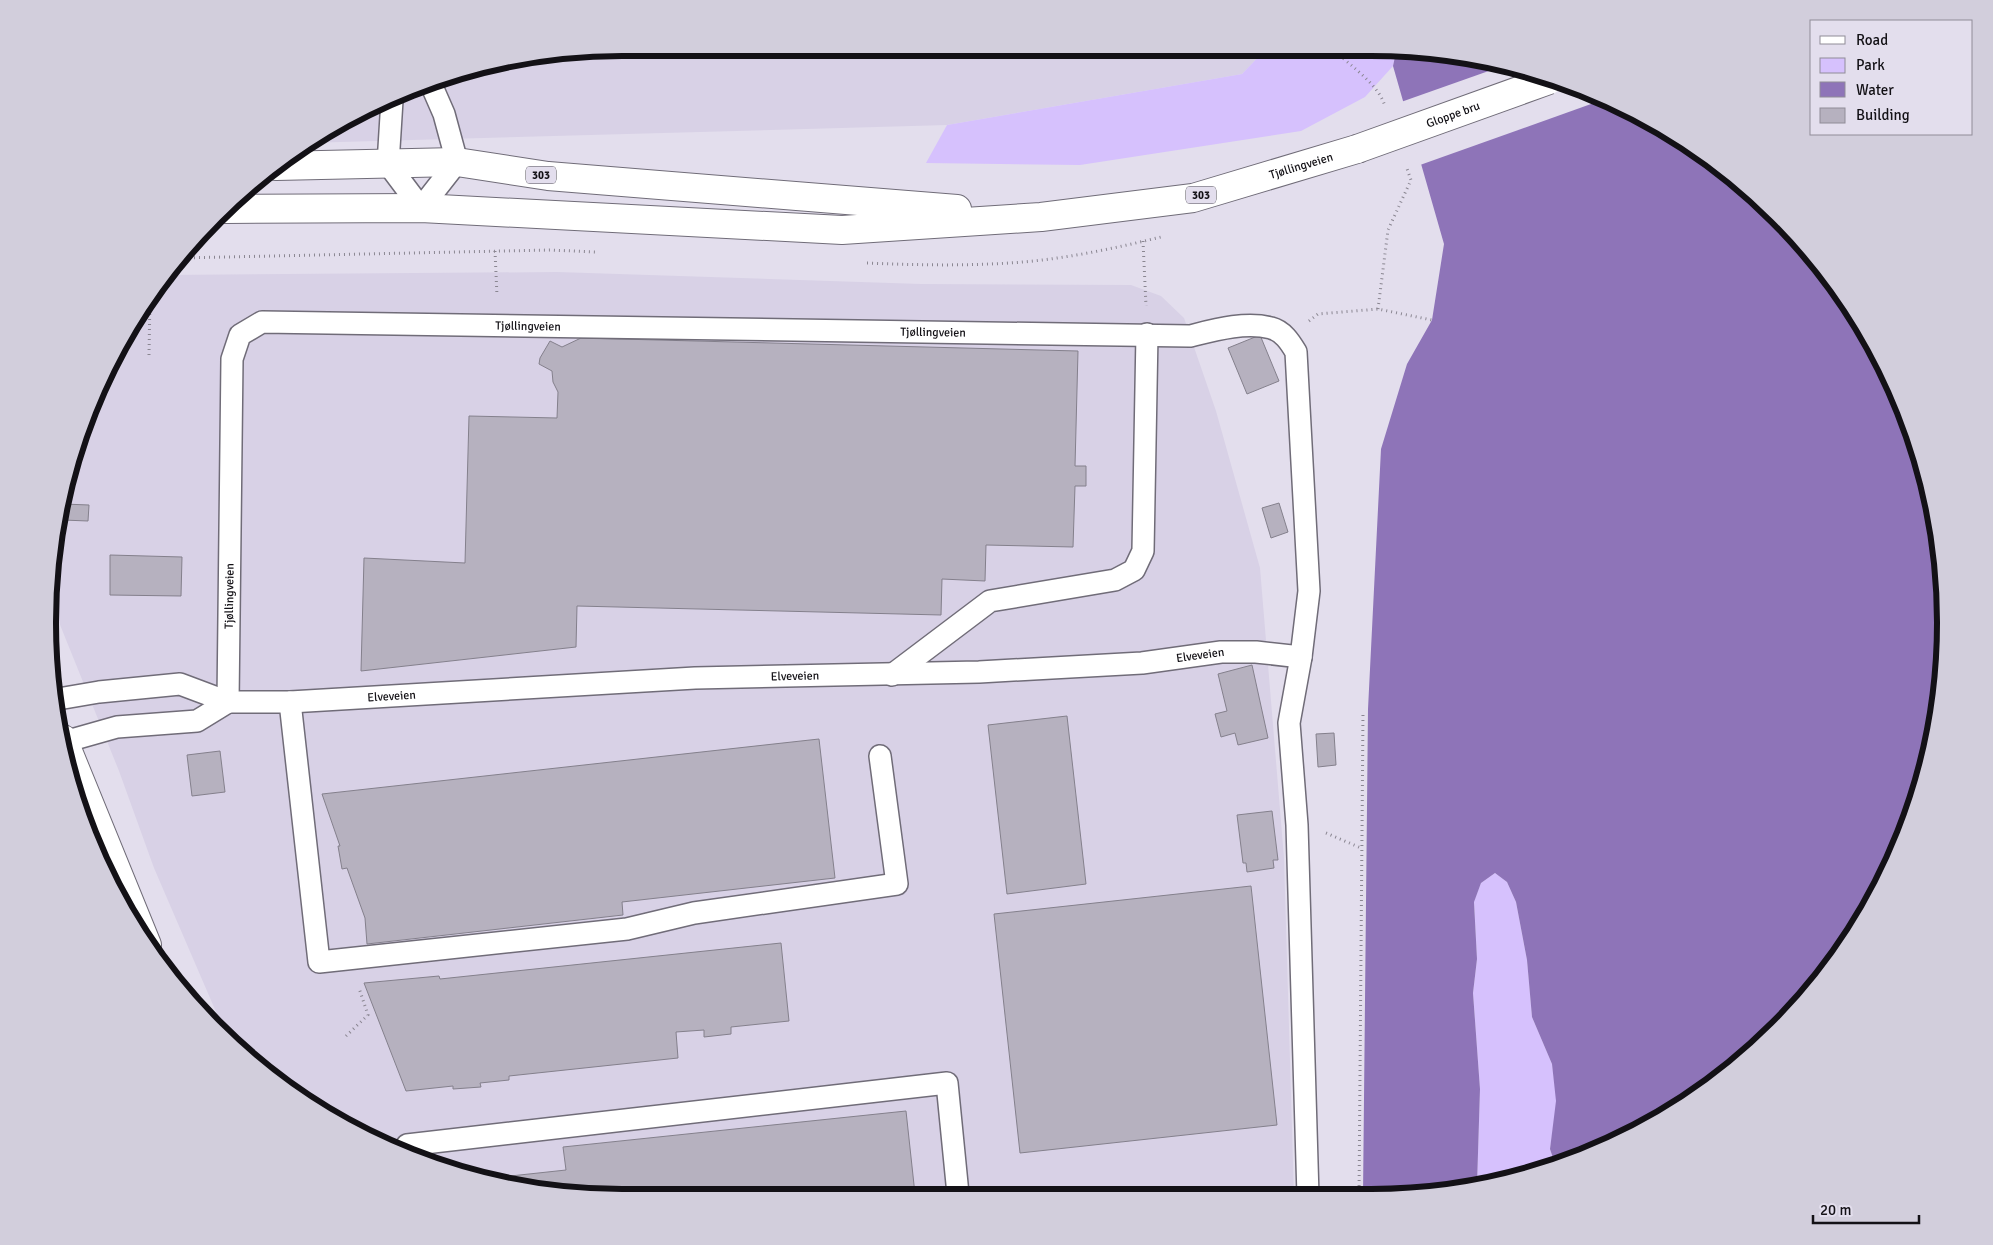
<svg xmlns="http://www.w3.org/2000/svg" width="1993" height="1245" font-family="Signika,sans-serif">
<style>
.built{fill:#d8d1e6}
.green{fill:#d6c1fd}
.water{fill:#8e74b8}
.pier{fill:#e3deed}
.building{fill:#b6b1bf;stroke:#84808c}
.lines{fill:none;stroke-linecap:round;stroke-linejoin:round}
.service-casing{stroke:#706c78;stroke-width:24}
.primary-casing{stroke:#706c78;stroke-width:30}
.trunk-casing{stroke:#706c78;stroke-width:30}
.path{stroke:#8a8691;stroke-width:3;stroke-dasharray:1 4;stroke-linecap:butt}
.service{stroke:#fff;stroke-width:21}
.primary{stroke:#fff;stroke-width:28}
.trunk{stroke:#fff;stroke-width:28}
.primary-bridge-casing{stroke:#706c78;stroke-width:30;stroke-linecap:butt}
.path-bridge{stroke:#8a8691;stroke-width:3;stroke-dasharray:1 4;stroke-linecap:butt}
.primary-bridge{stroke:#fff;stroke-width:28}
.labels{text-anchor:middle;stroke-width:4.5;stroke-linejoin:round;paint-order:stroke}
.shield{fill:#e3deed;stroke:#514e56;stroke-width:1}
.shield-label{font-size:11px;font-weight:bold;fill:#131116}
.street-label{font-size:12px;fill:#131116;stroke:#e3deed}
.rim{fill:none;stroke:#131116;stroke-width:6}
</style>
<rect width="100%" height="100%" fill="#e3deed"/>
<g class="built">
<polygon points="547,52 1263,52 1242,74 947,125 305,143 438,78"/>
<polygon points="557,272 921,284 1131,285 1161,296 1184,318 1216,411 1260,568 1284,858 1294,1196 548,1193 403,1154 272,1078 226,1035 154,868 119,771 50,600 58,511 78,437 124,335 165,275"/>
</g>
<g class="green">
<polygon points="1263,52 1396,52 1393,66 1365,97 1301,131 1080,165 926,163 947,125 1242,74"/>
<polygon points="1495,873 1507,882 1516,902 1527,960 1532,1017 1552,1064 1557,1101 1550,1149 1555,1164 1520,1178 1477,1185 1480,1089 1473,993 1477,959 1474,901 1481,883"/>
</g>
<polygon class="water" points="1396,52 1445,52 1591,91 1721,167 1803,244 1869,335 1915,438 1941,548 1944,660 1926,772 1886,877 1826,973 1721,1078 1625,1138 1555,1164 1550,1149 1556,1101 1552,1064 1532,1017 1527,960 1516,902 1507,882 1495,873 1481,883 1474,902 1477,959 1473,993 1480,1089 1477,1185 1408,1196 1363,1196 1368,709 1381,449 1407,364 1432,320 1444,244 1393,66"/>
<polygon class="pier" points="1500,67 1591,91 1605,99 1420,165 1401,102"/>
<g class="building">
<polygon points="1260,335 1279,381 1247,394 1228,348"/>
<polygon points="581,338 1078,351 1075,466 1086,466 1086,486 1075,486 1073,547 986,545 985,581 942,579 941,615 577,606 576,647 361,671 364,558 465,563 469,416 557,418 558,392 553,382 552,371 539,364 540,358 550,341 562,347"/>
<polygon points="1279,503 1288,532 1271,538 1262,508"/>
<polygon points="63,504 89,505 88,521 63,520"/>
<polygon points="110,555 182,557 181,596 110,595"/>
<polygon points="1252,665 1268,738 1238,745 1235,733 1221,737 1215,714 1227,711 1218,674"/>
<polygon points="1067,716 1086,884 1007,894 988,725"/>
<polygon points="1334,733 1336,765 1318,767 1316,734"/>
<polygon points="819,739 835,878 622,902 623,915 367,944 365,918 347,868 342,869 338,846 340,846 322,794"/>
<polygon points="220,751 225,792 192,796 187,755"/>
<polygon points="1272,811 1278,860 1273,860 1274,868 1247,872 1246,863 1243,863 1237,815"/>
<polygon points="1251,886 1277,1125 1020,1153 994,914"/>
<polygon points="781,943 789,1021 731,1027 731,1034 704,1037 704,1030 676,1032 678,1058 509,1076 509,1080 480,1083 481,1087 453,1089 453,1086 406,1091 364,983 439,976 440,979"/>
<polygon points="906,1111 915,1194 548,1193 492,1178 566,1170 563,1147"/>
</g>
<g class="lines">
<defs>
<g id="service">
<polyline points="392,100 388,164 421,208 457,162 444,114 430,82"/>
<polyline points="892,675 990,601 1115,580 1134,570 1143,551 1147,334"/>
<path id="s1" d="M58 699 99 692 180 684 228 702H290L695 678 979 672 1142 663 1221 652H1256L1301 657"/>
<path id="s2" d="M228 702 232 359 240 335 262 322 1190 336C1214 330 1246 321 1271 328 1283 331 1290 342 1296 352L1309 591 1301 657 1289 723 1297 825 1308 1196"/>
<polyline points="290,702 319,962 627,929 694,913 897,884 880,756"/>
<polyline points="64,742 117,727 197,721 228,702"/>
<polyline points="411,1156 407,1145 947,1083 958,1194"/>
</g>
<g id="primary">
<polyline points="276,166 457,162 548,176 957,209"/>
<path id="s3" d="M226 209 421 208 842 230 1041 217 1193 198 1357 149"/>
</g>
<polyline id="trunk" points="63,739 147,945"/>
</defs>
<use href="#service" class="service-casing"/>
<use href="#primary" class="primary-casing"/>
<use href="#trunk" class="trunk-casing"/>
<g class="path">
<path d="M1336 52C1352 67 1378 84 1385 106"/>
<polyline points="1143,241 1146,306"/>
<polyline points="495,251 497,296"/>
<polyline points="179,258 550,250 596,252"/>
<path d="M867 263C915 265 962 266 1009 263 1060 260 1112 249 1161 237"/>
<polyline points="1378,309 1388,230 1411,180 1406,166"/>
<polyline points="1309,321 1318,314 1378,309 1432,320"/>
<polyline points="149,355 150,296"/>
<polyline points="1326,833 1361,848"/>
<polyline points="346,1036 368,1015 359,988"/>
<polyline points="1359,1196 1363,711"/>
</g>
<use href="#service" class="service"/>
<use href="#primary" class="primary"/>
<use href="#trunk" class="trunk"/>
<defs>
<g id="primary-bridge">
<path id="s4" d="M1357 149 1549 80"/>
</g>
</defs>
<use href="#primary-bridge" class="primary-bridge-casing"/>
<polyline class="path-bridge" points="1577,96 1591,91"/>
<use href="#primary-bridge" class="primary-bridge"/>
</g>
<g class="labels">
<g class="shield">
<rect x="526" y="166.5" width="30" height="17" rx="4"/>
<rect x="1186" y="186.5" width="30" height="17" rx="4"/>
</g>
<g class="shield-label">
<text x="541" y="179">303</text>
<text x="1201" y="199">303</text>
</g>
<g class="street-label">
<text dy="4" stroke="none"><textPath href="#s4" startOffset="102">Gloppe bru</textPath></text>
<text dy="4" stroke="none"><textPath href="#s3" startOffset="1082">Tjøllingveien</textPath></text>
<text dy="4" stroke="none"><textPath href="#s2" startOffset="660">Tjøllingveien</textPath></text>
<text dy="4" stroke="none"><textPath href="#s2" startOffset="1065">Tjøllingveien</textPath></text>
<text dy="4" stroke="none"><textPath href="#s2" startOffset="106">Tjøllingveien</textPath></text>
<text dy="4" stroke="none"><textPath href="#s1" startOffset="1148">Elveveien</textPath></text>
<text dy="4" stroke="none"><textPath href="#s1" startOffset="742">Elveveien</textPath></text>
<text dy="4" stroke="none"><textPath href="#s1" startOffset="338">Elveveien</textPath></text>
</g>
</g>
<path d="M0 0H1993V1245H0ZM622 56H1371A566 566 0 0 1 1937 622V623A566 566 0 0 1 1371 1189H622A566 566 0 0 1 56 623V622A566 566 0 0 1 622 56Z" fill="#d2cedc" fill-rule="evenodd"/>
<path class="rim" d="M622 56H1371A566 566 0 0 1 1937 622V623A566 566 0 0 1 1371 1189H622A566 566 0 0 1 56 623V622A566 566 0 0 1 622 56Z"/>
<rect x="1810" y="20" width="162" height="115" fill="#e3deed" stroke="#908c97"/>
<rect x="1820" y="36" width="25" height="8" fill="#ffffff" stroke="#908c97"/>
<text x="1856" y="45" font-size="15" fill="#131116">Road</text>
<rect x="1820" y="58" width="25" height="15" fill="#d6c1fd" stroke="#908c97"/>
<text x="1856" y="70" font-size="15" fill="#131116">Park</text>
<rect x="1820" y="82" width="25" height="15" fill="#8e74b8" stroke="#908c97"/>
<text x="1856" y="95" font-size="15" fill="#131116">Water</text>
<rect x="1820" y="108" width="25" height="15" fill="#b6b1bf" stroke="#908c97"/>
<text x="1856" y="120" font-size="15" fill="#131116">Building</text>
<path d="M1813 1215v8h106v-8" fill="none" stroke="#131116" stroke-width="2.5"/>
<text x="1820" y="1215" font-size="15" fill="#131116" stroke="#e3deed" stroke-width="4" paint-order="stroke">20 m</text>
</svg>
